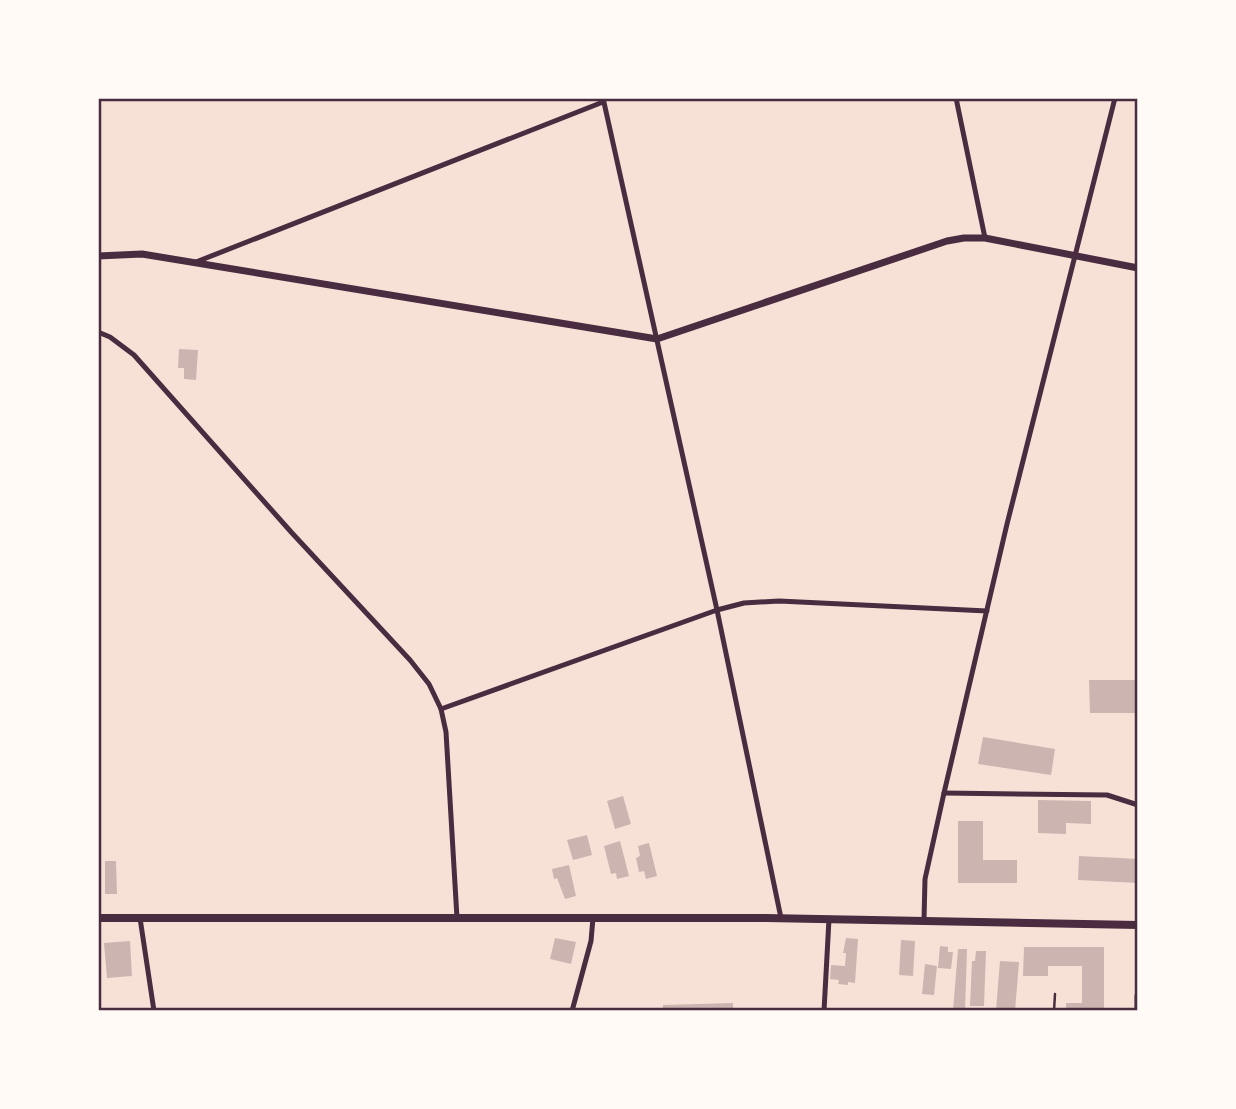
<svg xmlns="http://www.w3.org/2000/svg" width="1236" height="1109" font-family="'Roboto Serif',serif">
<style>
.building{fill:#ccb4b1}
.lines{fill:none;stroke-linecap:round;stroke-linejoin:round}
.service{stroke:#4a2c40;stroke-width:2.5}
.minor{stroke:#4a2c40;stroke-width:5}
.tertiary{stroke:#4a2c40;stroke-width:7}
.secondary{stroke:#4a2c40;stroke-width:8}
.neatline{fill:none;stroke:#4a2c40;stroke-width:2.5}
</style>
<rect width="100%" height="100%" fill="#f7e1d7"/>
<g class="building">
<polygon points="179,349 198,350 196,380 184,379 184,368 178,368"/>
<polygon points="1089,680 1138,680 1138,713 1090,713"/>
<polygon points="983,737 1055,749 1051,775 978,764"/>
<polygon points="623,796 631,824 615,829 607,801"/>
<polygon points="1038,800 1091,801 1091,824 1066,823 1066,834 1038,833"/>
<polygon points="958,821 983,821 983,860 1017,860 1017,883 958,883"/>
<polygon points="587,835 592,855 573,860 567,840"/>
<polygon points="620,841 629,876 617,879 616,873 611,874 604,846"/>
<polygon points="649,843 657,876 646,879 644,871 639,872 636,858 640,856 638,846"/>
<polygon points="1079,856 1138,859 1138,883 1078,880"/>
<polygon points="105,861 116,861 117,894 105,894"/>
<polygon points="569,865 576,896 565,899 557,878 554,879 552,869"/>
<polygon points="555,938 576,942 571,964 550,959"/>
<polygon points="846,938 858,939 855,983 848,982 848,985 838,984 839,980 830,979 831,965 845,966 846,953 843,953"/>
<polygon points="901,940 915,941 913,976 899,975"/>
<polygon points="130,941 132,976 107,978 104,943"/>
<polygon points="940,946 948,947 948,952 953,952 951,969 938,968"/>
<polygon points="1024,947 1104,947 1104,1011 1066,1011 1066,1003 1082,1003 1082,966 1048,966 1048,976 1023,976"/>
<polygon points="958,949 967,949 965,1011 953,1011"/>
<polygon points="976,951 986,951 984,1006 970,1006 972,961 975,961"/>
<polygon points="1000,961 1019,962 1015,1011 996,1010"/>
<polygon points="925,964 937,966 934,995 922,994"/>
<polygon points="733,1003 733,1011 663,1011 663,1005"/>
</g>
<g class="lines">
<polyline class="service" points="1054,1011 1055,994"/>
<g class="minor">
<polyline points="603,98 717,610 781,918"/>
<polyline points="956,98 985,238"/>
<polyline points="196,262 603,102"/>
<polyline points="98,332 110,337 134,355 292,533 410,660 429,684 441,709 446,732 457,918"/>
<polyline points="441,709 717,610 744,603 779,601 987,611"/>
<polyline points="944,793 1107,795 1138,805"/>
<polyline points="140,918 154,1011"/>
<polyline points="924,920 925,879 944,793 1007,524 1115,98"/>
<polyline points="572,1011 591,941 593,918"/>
<polyline points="824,1011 829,919"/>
</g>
<g class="tertiary">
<polyline points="98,256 142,254 657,339 947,241 964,238 985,238 1138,268"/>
<polyline points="1138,1011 1138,996"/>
</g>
<polyline class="secondary" points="98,918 766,918 1138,925"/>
</g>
<rect width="1236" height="1109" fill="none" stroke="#fffaf5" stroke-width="200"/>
<rect x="100" y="100" width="1036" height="909" class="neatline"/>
</svg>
